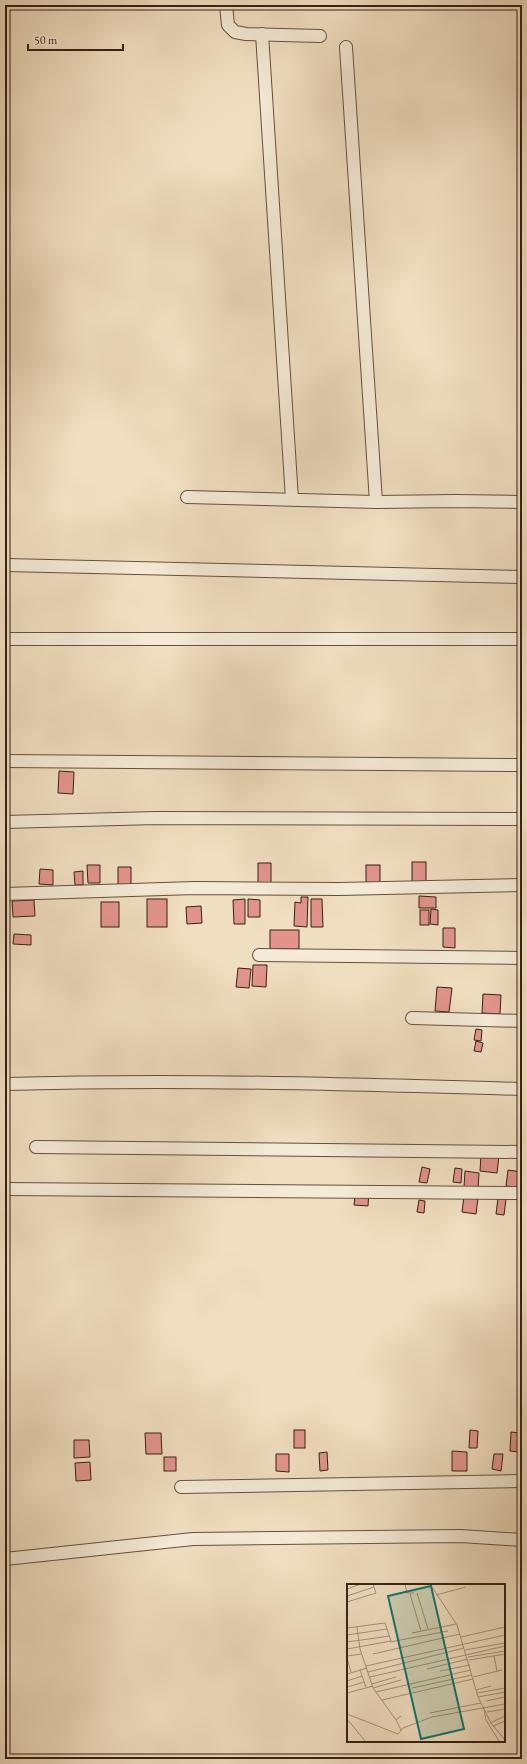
<svg xmlns="http://www.w3.org/2000/svg" width="527" height="1764" font-family="'EB Garamond',serif">
<rect width="100%" height="100%" fill="#f0dec0"/>
<filter id="stains"><feTurbulence type="fractalNoise" baseFrequency=".005" numOctaves="4"/><feColorMatrix values="0 0 0 0 .2 0 0 0 0 .09 0 0 0 0 .02 0 0 0 .5 -.17"/></filter>
<radialGradient id="worn" r=".72"><stop offset=".6" stop-color="#630" stop-opacity="0"/><stop offset="1" stop-color="#630" stop-opacity=".3"/></radialGradient>
<g fill="#e2948c" stroke="#342114">
<path d="M59,771L74,772L73,794L58,793Z"/>
<rect x="412" y="862" width="14" height="20"/>
<path d="M258,863H271V887L258,886Z"/>
<path d="M87,865H100V883H88Z"/>
<rect x="366" y="865" width="14" height="22"/>
<path d="M118,867H131V886L118,885Z"/>
<path d="M40,869L53,870V885L39,884Z"/>
<path d="M83,871V885H75L74,872Z"/>
<path d="M419,896L436,897V908H419Z"/>
<path d="M301,897H308L307,927L294,926L295,902L301,903Z"/>
<rect x="147" y="899" width="20" height="28"/>
<path d="M245,899V924H234L233,900Z"/>
<path d="M248,899L260,900V917H248Z"/>
<path d="M311,899H322L323,927H311Z"/>
<path d="M34,900L35,916L13,917L12,901Z"/>
<rect x="101" y="902" width="18" height="25"/>
<path d="M201,906L202,923L187,924L186,907Z"/>
<path d="M431,909L438,910V925L430,924Z"/>
<rect x="420" y="910" width="9" height="15"/>
<path d="M443,928H455V948L443,947Z"/>
<rect x="270" y="930" width="29" height="19"/>
<path d="M14,934L31,935V945L13,944Z"/>
<path d="M253,965H267L266,987L252,986Z"/>
<path d="M238,968L251,969L249,988L236,987Z"/>
<path d="M437,987L452,988L449,1012L435,1011Z"/>
<path d="M483,994L501,995L500,1014L482,1013Z"/>
<path d="M476,1029L482,1030L481,1041L474,1040Z"/>
<path d="M476,1041L483,1043L481,1052L474,1051Z"/>
<path d="M481,1154L499,1156L497,1173L480,1171Z"/>
<path d="M422,1167L430,1169L427,1183L419,1182Z"/>
<path d="M455,1168L462,1169L461,1183L453,1182Z"/>
<path d="M508,1170L522,1172V1188L506,1186Z"/>
<path d="M465,1171L479,1173L478,1189L464,1187Z"/>
<path d="M356,1189L369,1190L368,1206L354,1205Z"/>
<path d="M464,1196L478,1198L476,1214L462,1212Z"/>
<path d="M498,1198L506,1199L504,1215L496,1214Z"/>
<path d="M419,1200L425,1201L424,1213L417,1212Z"/>
<rect x="294" y="1430" width="11" height="18"/>
<path d="M470,1430L478,1431L477,1448H469Z"/>
<path d="M511,1432L520,1433L519,1452L510,1451Z"/>
<path d="M145,1433H161L162,1454H146Z"/>
<path d="M74,1440H89L90,1457L74,1458Z"/>
<path d="M452,1451L467,1452V1471H452Z"/>
<path d="M327,1452L328,1470L320,1471L319,1453Z"/>
<path d="M276,1454H289V1472L276,1471Z"/>
<path d="M494,1454H503L501,1471L492,1469Z"/>
<rect x="164" y="1457" width="12" height="14"/>
<path d="M90,1462L91,1480L76,1481L75,1463Z"/>
</g>
<g fill="none" stroke-linecap="round" stroke-linejoin="round">
<defs>
<g id="minor">
<path d="M226,5L228,25L235,32L246,34L320,36"/>
<path d="M262,34L292,499"/>
<path d="M346,47L376,502"/>
<path d="M187,497L376,502L455,501L522,502"/>
<path d="M5,565L522,577"/>
<path d="M5,639H522"/>
<path d="M5,761L522,765"/>
<path d="M5,822L156,818L522,819"/>
<path d="M5,894L195,888L339,889L522,885"/>
<path d="M259,955L522,958"/>
<path d="M412,1018L522,1021"/>
<path d="M5,1084C177,1079 350,1084 522,1089"/>
<path d="M36,1147L522,1152"/>
<path d="M5,1189L522,1193"/>
<path d="M181,1487L522,1481"/>
<path d="M5,1559L193,1539L460,1536L522,1540"/>
</g>
</defs>
<use href="#minor" stroke="#63503f" stroke-width="14"/>
<use href="#minor" stroke="#f5ead6" stroke-width="12"/>
</g>
<g transform="translate(347 1584)">
<rect width="158" height="158" fill="#f0dec0"/>
<path fill="none" stroke="#a5927b" stroke-width="1" d="M58,0L60,9H67M83,0L110,41L131,113L144,139L158,156M0,5L14,0M70,9L81,45M63,10L74,47M89,11L119,3M0,12L27,3M0,18L29,9L26,0M10,43L13,65L26,104L49,136M0,44L38,39L44,57L0,65M65,49L109,40M0,51L40,45M114,53L158,43M0,58L43,52M43,58L101,47M118,66L158,59M26,70L113,50M0,72L15,70M147,72L150,87M121,73L158,67M0,74L4,88M122,76L158,70M19,82L158,51M80,85L121,75M13,86L19,103M93,87L123,81M21,88L117,64M0,90L20,84M23,93L158,62M126,93L155,86M0,97L15,92M25,100L49,93M0,103L17,98M26,104L54,96M65,104L125,91M129,106L144,102M29,108L124,86M0,109L26,102M130,109L158,104M131,113L158,108M35,116L126,95M139,117L158,113M137,125L139,136L152,157M140,128L158,125M83,129L134,119M0,130L51,150L56,144L85,133L158,120M0,135L19,158M145,138L158,132M146,142L158,137M54,146L49,136L54,132"/>
<path fill="#0f766e" fill-opacity="0.15" stroke="#0f766e" stroke-width="2" d="M84,2L117,145L74,155L41,12Z"/>
<rect width="158" height="158" fill="none" stroke="#342114" stroke-width="2"/>
</g>
<rect width="527" height="1764" fill="none" stroke="#f0dec0" stroke-width="20"/>
<rect x="6" y="6" width="515" height="1752" fill="none" stroke="#342114" stroke-width="2"/>
<rect x="10" y="10" width="507" height="1744" fill="none" stroke="#342114"/>
<path d="M28 44v6h95v-6" fill="none" stroke="#342114" stroke-width="2"/>
<text x="34" y="44" font-size="12" fill="#342114" stroke="#f5ead6" stroke-width="3" paint-order="stroke">50 m</text>
<rect width="100%" height="100%" filter="url(#stains)"/>
<rect width="100%" height="100%" fill="url(#worn)"/>
</svg>
